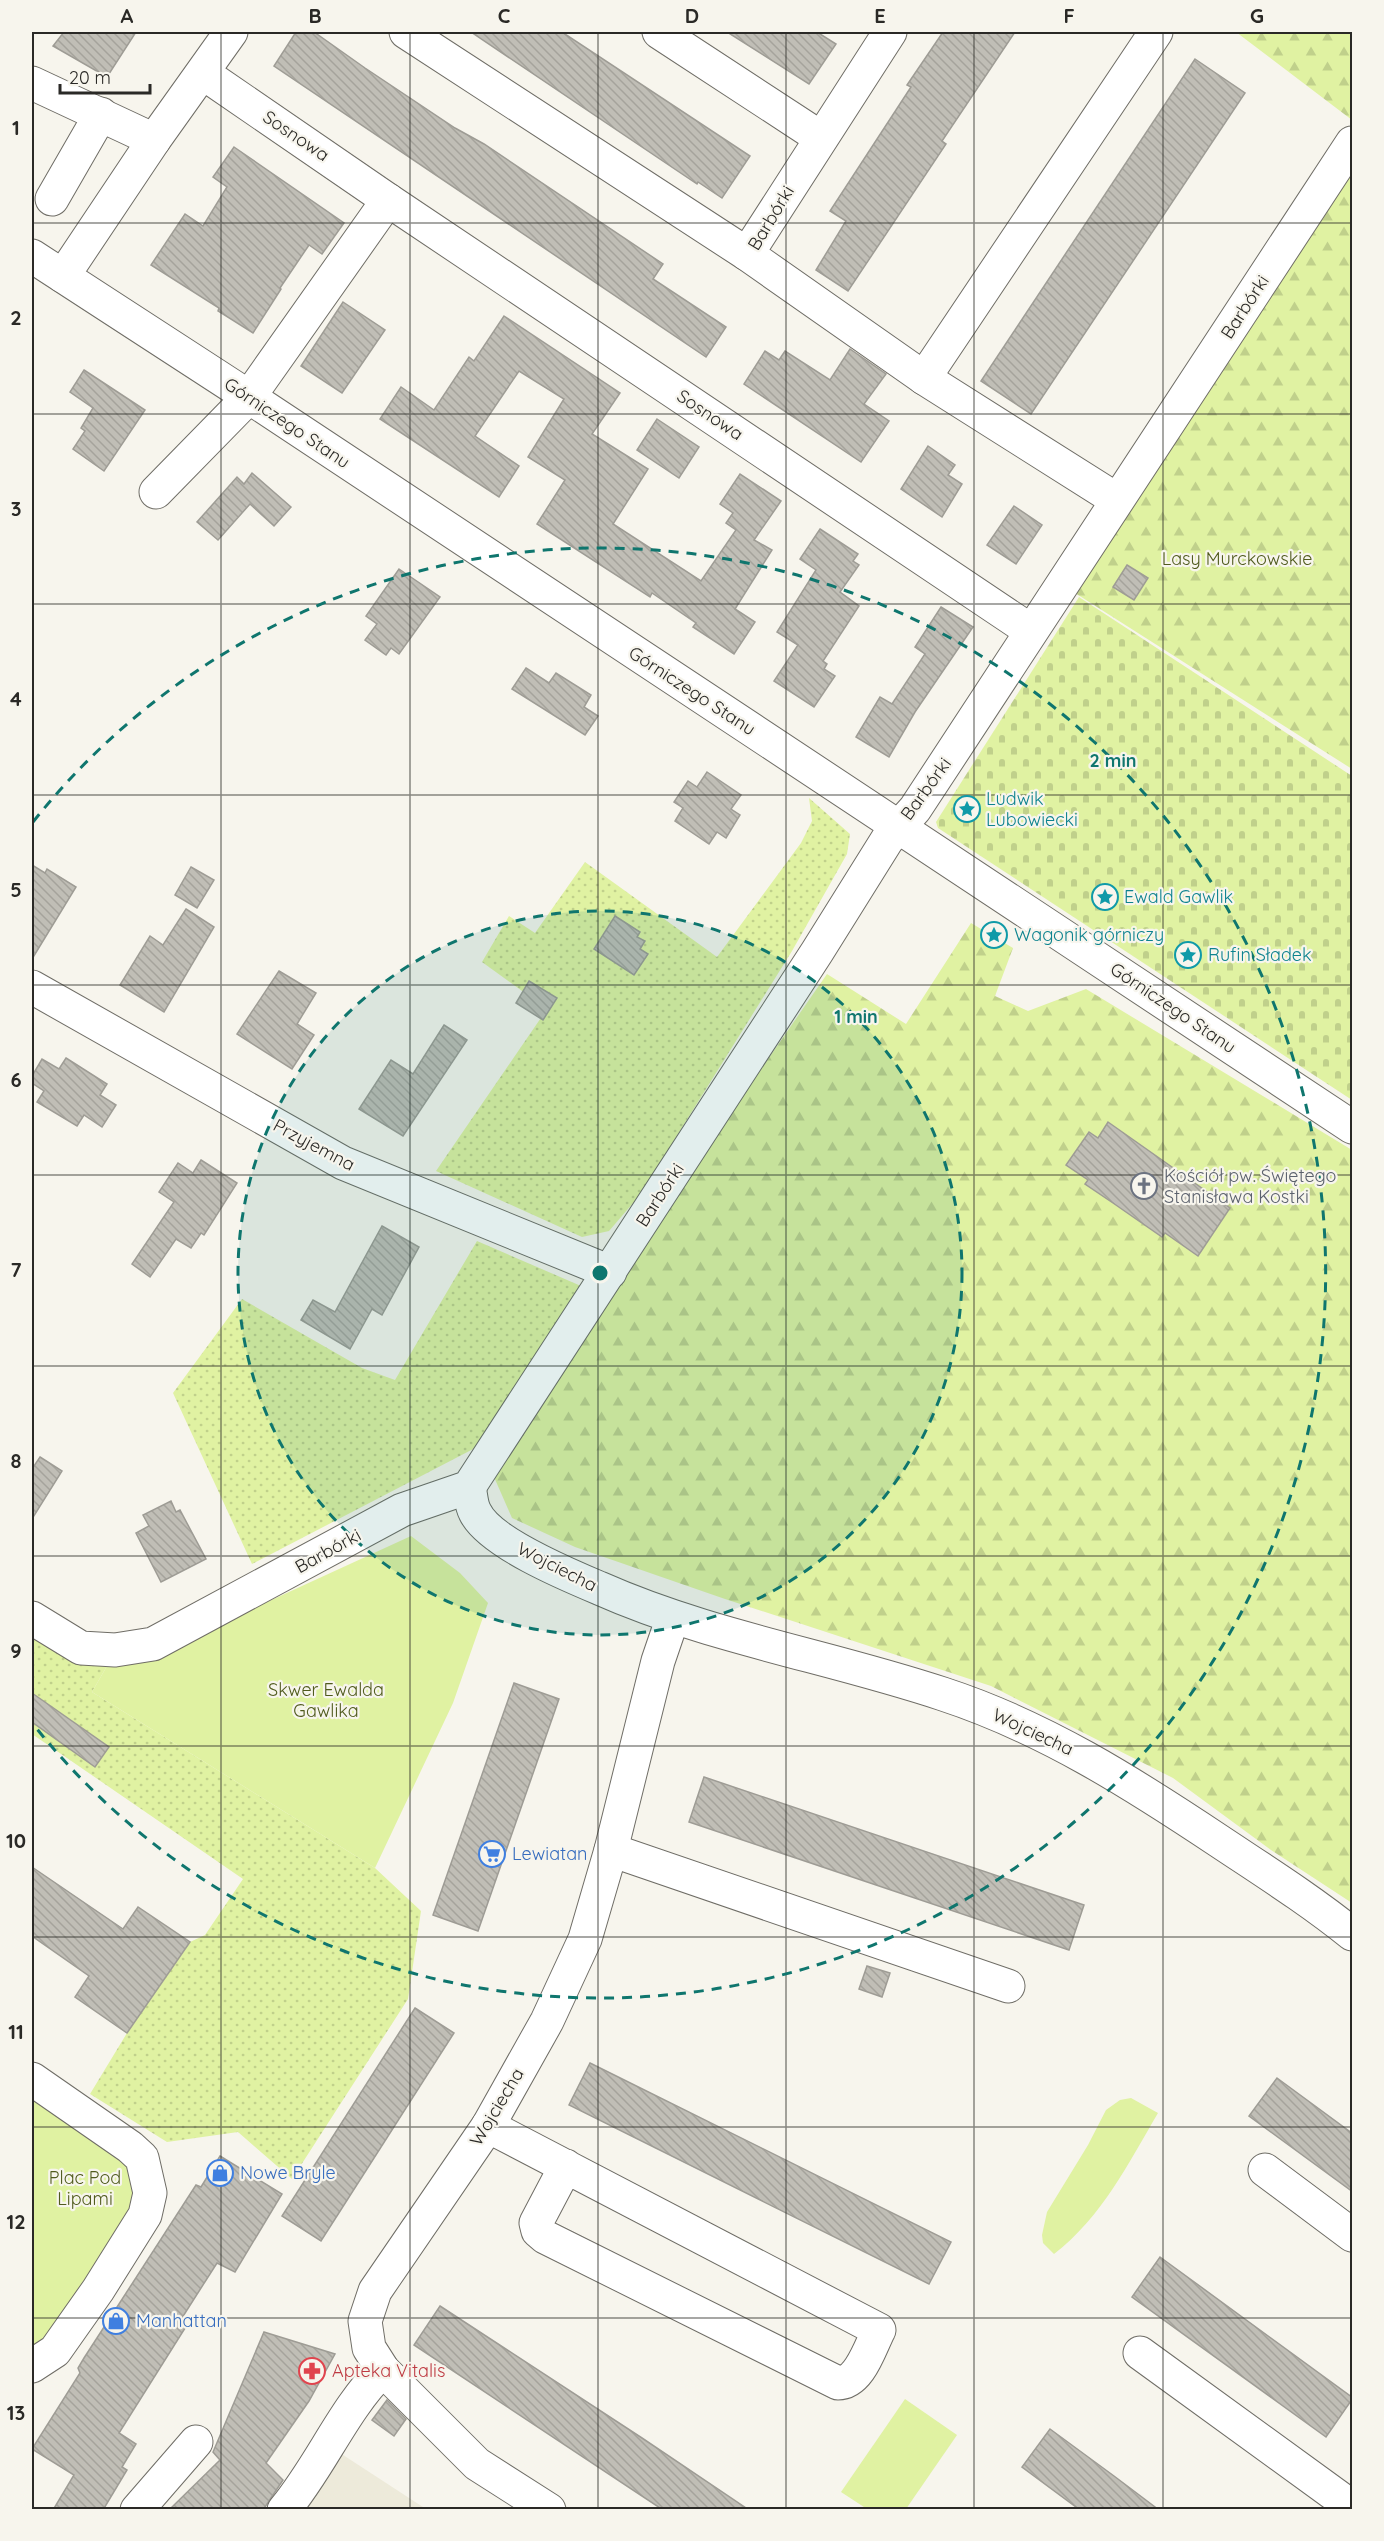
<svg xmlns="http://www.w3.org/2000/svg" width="1384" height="2541" font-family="Quicksand,sans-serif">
<defs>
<pattern id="grass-dots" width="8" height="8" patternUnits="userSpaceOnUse" patternTransform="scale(1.5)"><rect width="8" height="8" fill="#e0f2a2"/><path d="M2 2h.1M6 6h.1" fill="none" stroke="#c0d08b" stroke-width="1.8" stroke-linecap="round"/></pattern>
<pattern id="forest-firs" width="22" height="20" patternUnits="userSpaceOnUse" patternTransform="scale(1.5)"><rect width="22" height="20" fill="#e0f2a2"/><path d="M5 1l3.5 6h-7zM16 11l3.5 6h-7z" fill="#c0d08b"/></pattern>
<pattern id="cemetery-stones" width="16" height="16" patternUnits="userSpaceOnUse" patternTransform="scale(1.5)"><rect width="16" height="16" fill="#e0f2a2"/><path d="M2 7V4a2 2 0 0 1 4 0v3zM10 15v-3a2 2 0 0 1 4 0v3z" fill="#c0d08b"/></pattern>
<pattern id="building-back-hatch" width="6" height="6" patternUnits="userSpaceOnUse" patternTransform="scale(1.5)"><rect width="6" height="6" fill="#c0beb6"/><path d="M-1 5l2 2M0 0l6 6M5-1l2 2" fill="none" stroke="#a5a39c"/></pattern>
</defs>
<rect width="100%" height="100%" fill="#f7f5ed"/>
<path fill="#edeada" d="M340,2453L426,2509L303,2510Z"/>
<g fill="url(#grass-dots)">
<path d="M809,798L850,834L847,854L792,951L640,1195L609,1231L582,1237L436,1171L547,1009L482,962L509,916L535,933L585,862L717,957L801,843L812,821Z"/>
<path d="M477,1241L581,1286L479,1446L252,1564L173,1393L242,1299L362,1368L395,1380Z"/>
<path d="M32,1633L111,1659L92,1692L375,1868L421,1911L408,1999L292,2179L238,2132L167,2142L90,2094L127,2033L190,1942L205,1935L243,1879L32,1734Z"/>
</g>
<g fill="url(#forest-firs)">
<path d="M1236,32H1352V121V120Z"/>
<path d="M1352,171V769L1075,593Z"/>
<path d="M971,923L1013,948L995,996L1028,1011L1086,989L1352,1150V1903L1271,1850L1173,1778L991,1686L725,1599L575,1547L512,1518L494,1477L614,1281L827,974L906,1024Z"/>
</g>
<path fill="url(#cemetery-stones)" d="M1079,597L1352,776V1100L938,828L936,822Z"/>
<g fill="#e0f2a2">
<path d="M411,1536L460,1573L488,1603L453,1703L375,1868L92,1692L111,1659L169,1647Z"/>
<path d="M32,2090L124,2150L139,2195L52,2339L32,2354Z"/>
<path d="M1131,2098L1158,2113C1128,2164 1102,2217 1054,2254L1043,2243L1042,2235L1047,2212L1088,2145L1106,2110L1120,2100Z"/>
<path d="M905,2399L957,2435L906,2509H867L841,2492Z"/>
</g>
<g fill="url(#building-back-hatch)" stroke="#9e9c95" stroke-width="1.5">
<path d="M64,32H136L107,77L53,46Z"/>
<path d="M296,32H314L365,68L455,128L484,144L663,264L653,279L726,327L706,357L274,66Z"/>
<path d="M471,32H562L750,156L722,198L698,182L697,184Z"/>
<path d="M727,32H817L836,44L809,84Z"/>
<path d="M943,32H1015L942,141L946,144L848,291L816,270L846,221L830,211L911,87L907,85Z"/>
<path d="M1195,59L1245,93L1031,414L981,381Z"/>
<path d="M234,147L344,223L322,254L309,245L280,288L281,289L253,333L218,311L219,308L151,265L185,214L203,226L227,187L213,177Z"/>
<path d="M343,302L385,330L342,393L301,366Z"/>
<path d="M504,316L620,393L592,434L648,469L613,524L701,581L736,530L726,523L733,513L720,504L740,474L781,501L754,540L772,550L735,609L755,622L734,654L693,627L696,623L652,593L650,597L537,524L565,480L528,457L564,399L519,371L475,436L519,466L499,497L380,419L401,387L434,410L469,357L474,361Z"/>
<path d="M850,349L886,374L864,404L889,421L861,462L744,384L765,351L779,360L785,351L830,380Z"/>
<path d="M84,370L145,410L104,471L73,449L85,431L81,428L93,408L70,392Z"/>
<path d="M657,419L699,447L679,478L637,450Z"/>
<path d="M928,446L955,465L948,475L962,484L942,517L901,489Z"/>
<path d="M252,473L291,507L274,526L250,504L218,540L197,522L237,477L244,484Z"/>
<path d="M1014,506L1042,525L1016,564L987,545Z"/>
<path d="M820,529L858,554L853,561L859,565L840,592L859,606L823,661L827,664L824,669L835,676L814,707L774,681L798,645L777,632L816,570L800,559Z"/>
<path d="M1127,565L1148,578L1134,600L1113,587Z"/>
<path d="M399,569L440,597L399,654L391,648L386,655L365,640L377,624L366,616Z"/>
<path d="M941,607L973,627L915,712L889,757L856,737L880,697L892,704L925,654L915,647Z"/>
<path d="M526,668L549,683L556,673L591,695L584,707L598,716L585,735L512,689Z"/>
<path d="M707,772L741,795L731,809L740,815L726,838L717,832L709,844L675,821L683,808L674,802L688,781L697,787Z"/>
<path d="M32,865L45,873L47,869L76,887L32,959Z"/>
<path d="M191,867L214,880L197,908L175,895Z"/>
<path d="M186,909L214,927L164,1012L120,985L150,936L163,945Z"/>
<path d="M615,916L640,932L637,937L645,941L640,949L648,954L634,975L594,949Z"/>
<path d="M279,971L316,993L297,1024L314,1035L292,1069L237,1034Z"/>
<path d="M529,981L557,998L543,1020L516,1003Z"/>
<path d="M444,1025L467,1040L403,1136L359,1109L391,1060L413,1074Z"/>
<path d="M66,1058L107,1084L100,1095L116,1105L102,1127L84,1115L77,1126L37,1102L44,1091L32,1083V1076L42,1059L59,1069Z"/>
<path d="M1108,1122L1230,1208L1198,1256L1165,1233L1162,1237L1113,1203L1085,1184L1088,1180L1066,1165L1089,1132L1098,1138Z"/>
<path d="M201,1160L237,1183L204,1235L201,1233L191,1248L176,1239L150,1277L132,1264L174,1202L159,1192L178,1163L193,1173Z"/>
<path d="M382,1226L419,1247L382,1315L372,1309L350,1349L301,1320L313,1300L335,1312Z"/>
<path d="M40,1457L62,1471L32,1519V1469Z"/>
<path d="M171,1501L176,1512L180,1510L206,1559L161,1582L136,1533L149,1526L143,1515Z"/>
<path d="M514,1683L559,1699L478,1931L433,1915Z"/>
<path d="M32,1693L109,1747L95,1767L32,1722Z"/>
<path d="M704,1777L1084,1905L1069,1950L689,1822Z"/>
<path d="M32,1867L123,1929L138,1907L190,1942L127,2033L75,1997L89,1976L32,1936Z"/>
<path d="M867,1966L890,1973L882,1997L859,1989Z"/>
<path d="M415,2008L454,2033L321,2241L282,2216Z"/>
<path d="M590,2063L951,2242L929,2284L569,2105Z"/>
<path d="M1277,2078L1353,2134V2192L1249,2116Z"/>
<path d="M220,2156L282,2194L235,2272L217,2263L180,2321L187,2325L119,2433L136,2444L122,2467L127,2470L103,2510H53L74,2475L32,2449L80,2373L78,2368L84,2358L196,2185L201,2187Z"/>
<path d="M1160,2257L1353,2398L1326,2437L1132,2297Z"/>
<path d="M440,2306L642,2438L749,2510H663L414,2345Z"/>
<path d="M264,2332L335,2354L309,2401L266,2463L283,2480L263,2510H169L220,2460L213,2452Z"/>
<path d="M387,2400L406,2419L394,2436L372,2420Z"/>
<path d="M1050,2429L1114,2476L1159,2510H1080L1022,2467Z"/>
</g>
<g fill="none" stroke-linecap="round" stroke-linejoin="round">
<defs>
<g id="minor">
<path d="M406,32L747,254"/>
<path d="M659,32L821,138"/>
<path d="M890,32L747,254L924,378L1117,500"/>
<path d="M203,73L388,200L1031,631"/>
<path d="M32,83L154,140"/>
<path d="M52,199L101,114"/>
<path d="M32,256L249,397L1352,1127"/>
<path d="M63,276L154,140L231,32"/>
<path d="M924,378L1156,32"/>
<path d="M156,492L249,397L388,200"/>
<path d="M32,987L343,1163L610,1272"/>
<path d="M469,1487C471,1495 471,1505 475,1512C489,1542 568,1575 599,1588C709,1637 829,1656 943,1694C1044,1727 1132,1783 1219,1841C1264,1871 1310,1900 1352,1934"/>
<path d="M32,1618L81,1648L115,1650L153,1644L402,1510L469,1487L817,952L887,840L915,809L1352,143"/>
<path d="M611,1850L1008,1986"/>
<path d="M32,2079L130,2147L142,2158L150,2193L145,2215L98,2290L55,2351L32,2366"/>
<path d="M488,2126L879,2330C870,2347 860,2383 838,2383L545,2237L538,2231L536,2223L566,2166"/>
<path d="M1265,2170L1352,2235"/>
<path d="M1140,2353L1352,2507"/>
<path d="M137,2510L196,2442"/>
<path d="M284,2510C321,2466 343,2409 383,2370"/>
<path d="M549,2510L477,2464L383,2370L369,2348L365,2321L375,2291L488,2126L547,2021L585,1939L611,1850L658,1661L673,1617"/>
</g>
</defs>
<use href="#minor" stroke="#6f6d66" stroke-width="35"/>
<use href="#minor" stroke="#fff" stroke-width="33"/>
</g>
<path fill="none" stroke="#2a2926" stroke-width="1.5" stroke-opacity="0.55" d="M221,32V2510M410,32V2510M598,32V2510M786,32V2510M974,32V2510M1163,32V2510M32,223H1352M32,414H1352M32,604H1352M32,795H1352M32,985H1352M32,1175H1352M32,1366H1352M32,1556H1352M32,1746H1352M32,1937H1352M32,2127H1352M32,2318H1352"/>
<circle cx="600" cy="1273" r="362" fill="#0f766e" fill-opacity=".12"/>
<g fill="none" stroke="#0f766e" stroke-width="3" stroke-dasharray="10 8">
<circle cx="600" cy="1273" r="362"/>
<path d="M33 822A725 725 0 1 1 33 1724"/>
</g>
<defs>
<symbol id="sight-ring" viewBox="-11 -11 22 22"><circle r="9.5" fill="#f7f5ed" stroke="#0f9aa8" stroke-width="1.5"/><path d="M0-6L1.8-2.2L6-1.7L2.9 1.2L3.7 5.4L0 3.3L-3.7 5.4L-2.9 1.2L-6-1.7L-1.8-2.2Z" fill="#0f9aa8"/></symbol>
<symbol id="church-ring" viewBox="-11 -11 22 22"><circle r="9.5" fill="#f7f5ed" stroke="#6b7280" stroke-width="1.5"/><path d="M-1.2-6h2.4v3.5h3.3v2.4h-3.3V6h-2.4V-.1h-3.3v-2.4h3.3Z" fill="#6b7280"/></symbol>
<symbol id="supermarket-ring" viewBox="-11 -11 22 22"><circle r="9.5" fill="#f7f5ed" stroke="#3f7fe0" stroke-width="1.5"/><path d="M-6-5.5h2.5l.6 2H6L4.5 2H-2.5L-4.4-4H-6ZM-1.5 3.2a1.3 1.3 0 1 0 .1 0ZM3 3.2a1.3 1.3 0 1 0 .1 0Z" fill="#3f7fe0"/></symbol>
<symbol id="shop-ring" viewBox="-11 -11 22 22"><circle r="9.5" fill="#f7f5ed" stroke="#3f7fe0" stroke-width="1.5"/><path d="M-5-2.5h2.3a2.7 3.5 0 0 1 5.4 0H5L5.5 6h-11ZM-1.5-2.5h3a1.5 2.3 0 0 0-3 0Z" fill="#3f7fe0"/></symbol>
<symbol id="pharmacy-ring" viewBox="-11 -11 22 22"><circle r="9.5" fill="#f7f5ed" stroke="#e0444e" stroke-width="1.5"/><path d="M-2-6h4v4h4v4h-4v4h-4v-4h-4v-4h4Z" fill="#e0444e"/></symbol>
</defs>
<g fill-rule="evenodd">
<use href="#sight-ring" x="952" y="794" width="30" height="30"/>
<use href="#sight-ring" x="1090" y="882" width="30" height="30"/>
<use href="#sight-ring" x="979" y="920" width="30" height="30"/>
<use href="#sight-ring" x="1173" y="940" width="30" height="30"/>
<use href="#church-ring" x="1129" y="1171" width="30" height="30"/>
<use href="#supermarket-ring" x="477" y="1839" width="30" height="30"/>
<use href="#shop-ring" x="205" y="2158" width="30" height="30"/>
<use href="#shop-ring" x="101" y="2306" width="30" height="30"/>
<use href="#pharmacy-ring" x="297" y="2356" width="30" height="30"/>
</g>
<g text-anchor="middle" stroke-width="4.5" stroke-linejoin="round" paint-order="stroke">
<g font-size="18" fill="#2a2926" stroke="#f7f5ed">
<text transform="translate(296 136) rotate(34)" y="6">Sosnowa</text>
<text transform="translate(771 218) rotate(-59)" y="6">Barbórki</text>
<text transform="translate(1245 307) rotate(-57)" y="6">Barbórki</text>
<text transform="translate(710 415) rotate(34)" y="6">Sosnowa</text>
<text transform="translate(287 423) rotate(34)" y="6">Górniczego Stanu</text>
<text transform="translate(692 691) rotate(33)" y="6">Górniczego Stanu</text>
<text transform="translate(926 789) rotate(-54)" y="6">Barbórki</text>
<text transform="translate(1173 1008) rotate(34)" y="6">Górniczego Stanu</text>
<text transform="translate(314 1145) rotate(28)" y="6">Przyjemna</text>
<text transform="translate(660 1195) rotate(-57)" y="6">Barbórki</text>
<text transform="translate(328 1551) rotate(-29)" y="6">Barbórki</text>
<text transform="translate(557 1567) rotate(27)" y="6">Wojciecha</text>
<text transform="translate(1033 1732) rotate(25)" y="6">Wojciecha</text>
<text transform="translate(497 2107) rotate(-59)" y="6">Wojciecha</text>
</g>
<g font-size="18" fill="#505b1d" stroke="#f7f5ed">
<text x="1237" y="565">Lasy Murckowskie</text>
<text x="326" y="1696">Skwer Ewalda<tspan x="326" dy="21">Gawlika</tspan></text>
<text x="85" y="2184">Plac Pod<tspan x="85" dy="21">Lipami</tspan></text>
</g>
<g font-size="18" fill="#0d838f" stroke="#f7f5ed" text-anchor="start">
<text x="986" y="805">Ludwik<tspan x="986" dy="21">Lubowiecki</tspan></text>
<text x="1124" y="903">Ewald Gawlik</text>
<text x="1014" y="941">Wagonik górniczy</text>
<text x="1208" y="961">Rufin Sładek</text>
</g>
<g font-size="18" fill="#5b616d" stroke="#f7f5ed" text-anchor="start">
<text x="1164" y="1182">Kościół pw. Świętego<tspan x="1164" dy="21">Stanisława Kostki</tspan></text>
</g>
<g font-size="18" fill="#366cbe" stroke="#f7f5ed" text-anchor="start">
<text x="512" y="1860">Lewiatan</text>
<text x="240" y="2179">Nowe Bryle</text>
<text x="136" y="2327">Manhattan</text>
</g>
<g font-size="18" fill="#be3a42" stroke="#f7f5ed" text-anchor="start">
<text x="332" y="2377">Apteka Vitalis</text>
</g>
</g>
<circle cx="600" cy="1273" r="9" fill="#0f766e" stroke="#f7f5ed" stroke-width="3"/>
<g font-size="18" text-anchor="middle" font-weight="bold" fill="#0f766e" stroke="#f7f5ed" stroke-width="4.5" stroke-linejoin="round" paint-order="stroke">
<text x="1113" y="767">2 min</text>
<text x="856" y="1023">1 min</text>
</g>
<rect width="1384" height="2541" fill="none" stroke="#f7f5ed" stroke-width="66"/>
<path d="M60 84v9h90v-9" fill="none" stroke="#2a2926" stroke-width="3"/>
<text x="69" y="84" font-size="18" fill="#2a2926" stroke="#f7f5ed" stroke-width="4.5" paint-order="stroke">20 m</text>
<rect x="33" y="33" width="1318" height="2475" fill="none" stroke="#2a2926" stroke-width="2"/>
<g font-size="20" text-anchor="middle" font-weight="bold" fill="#2a2926">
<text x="127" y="23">A</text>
<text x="315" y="23">B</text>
<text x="504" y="23">C</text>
<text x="692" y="23">D</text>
<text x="880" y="23">E</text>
<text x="1069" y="23">F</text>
<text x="1257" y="23">G</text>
<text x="16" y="135">1</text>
<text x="16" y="325">2</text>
<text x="16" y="516">3</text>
<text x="16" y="706">4</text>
<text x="16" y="897">5</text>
<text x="16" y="1087">6</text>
<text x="16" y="1277">7</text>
<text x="16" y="1468">8</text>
<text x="16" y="1658">9</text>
<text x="16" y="1848">10</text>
<text x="16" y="2039">11</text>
<text x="16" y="2229">12</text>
<text x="16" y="2420">13</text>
</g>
</svg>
